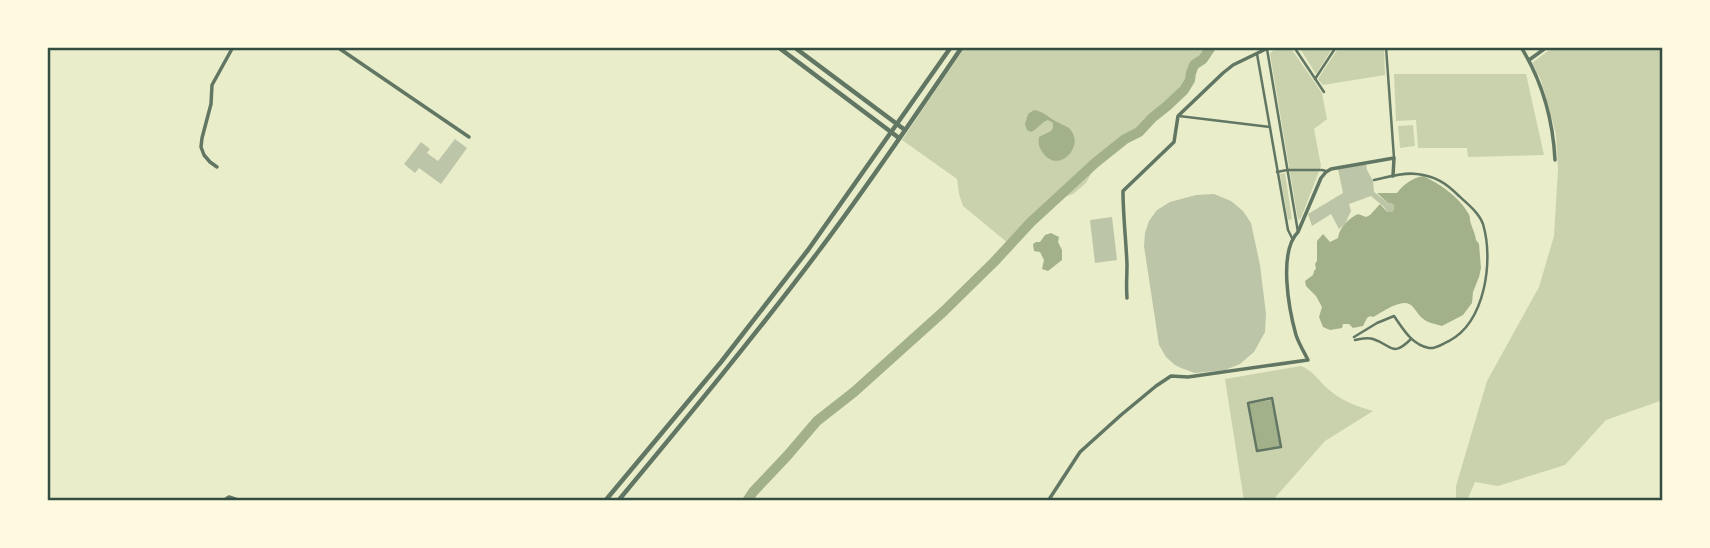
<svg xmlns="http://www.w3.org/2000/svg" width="1710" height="548" font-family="Arial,sans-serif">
<rect width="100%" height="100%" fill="#e9edc9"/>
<g fill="#cad2ad">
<path d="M965,47H1210L1180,92L1163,110L1137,131L1112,145L1093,170L1086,183L1073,194L1059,199L1008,243L963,206L959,194L957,179L902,140Z"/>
<path d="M1276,47H1290L1322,93L1327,119L1314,129L1321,166L1301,218L1298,220L1270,54Z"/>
<path d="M1299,47H1333L1316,74Z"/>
<path d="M1339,47H1384L1385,75L1323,85L1318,79Z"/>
<path d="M1553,47H1663V400L1606,420L1565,465L1498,486L1475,482L1467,501H1456V486L1487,381L1539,287L1554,236L1558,169L1556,134L1541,80L1532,63Z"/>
<path d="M1526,74L1544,155L1468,157L1467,148H1418L1416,120L1396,121L1394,74Z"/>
<path d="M1413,125L1415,146L1400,148L1398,126Z"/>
<path d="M1285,173L1292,219L1288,220L1280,174Z"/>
<path d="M1301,366C1312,370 1318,380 1327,388C1340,400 1355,406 1373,411L1325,441L1272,501H1244L1225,379Z"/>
</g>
<g fill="#a3b18a">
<path d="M1034,110C1044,111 1050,119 1059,123C1064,126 1069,126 1072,132C1083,148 1058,174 1043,153C1039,148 1038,143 1039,137L1051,131L1053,128V123L1048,120C1041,122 1038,129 1031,132L1027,130L1025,124L1028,114Z"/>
<path d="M1423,176C1439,183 1459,197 1468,213C1471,218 1469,217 1471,224C1473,230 1475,233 1476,240L1479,244L1481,268L1479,277L1473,292L1472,303L1463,315L1442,326C1435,324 1427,323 1421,317C1414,310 1412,300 1399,304C1390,306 1381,313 1373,317L1370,316L1367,318L1363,326L1353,328L1349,324H1343L1342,328L1330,330L1323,327L1319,317L1322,307L1316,296L1306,286L1305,281L1313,275L1314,271L1316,269L1315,264L1317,261V241L1323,234L1330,242L1338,238C1339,228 1349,218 1358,214L1366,217L1370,215L1380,204L1387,212H1392L1394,209L1393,204L1388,203L1377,193H1397C1404,184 1412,178 1423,176Z"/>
<path d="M1051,233L1059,237L1058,242L1062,250V260L1048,271L1042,269L1044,260L1040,252L1034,251L1033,244L1036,242H1040L1045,235Z"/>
<path d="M1271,400L1280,446L1258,450L1249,404Z"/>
</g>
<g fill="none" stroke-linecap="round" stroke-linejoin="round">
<path stroke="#a3b18a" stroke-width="10" d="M747,501L753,492L787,456L817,421L854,392L943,312L994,262L1031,222L1095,163L1125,139L1139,132L1152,118L1167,106L1184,90L1190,80L1191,73L1194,65L1203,59L1211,47"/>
</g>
<g fill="#bcc5a7">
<path d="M455,139L467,148L441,184L419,168L415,173L404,164L421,142L430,149L427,153L438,161Z"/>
<path d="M1366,164L1367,170L1373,181L1374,192L1388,203L1393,204L1394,209L1392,212H1387L1384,207L1371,196L1349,204L1351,211L1345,224L1339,229L1331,214L1312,226L1308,214L1343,193L1338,169Z"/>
<path d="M1214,194L1231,201L1243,211L1251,223L1260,265L1266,314L1265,332L1254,352L1240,364L1225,370L1195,373L1181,368L1175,365L1166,357L1159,345L1144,246L1145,233L1149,221L1157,210L1170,202L1196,195Z"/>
<path d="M1112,217L1117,260L1095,263L1090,220Z"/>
</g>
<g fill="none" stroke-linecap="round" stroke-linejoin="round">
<g stroke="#617663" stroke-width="2.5">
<path d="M1294,47L1324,92"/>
<path d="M1386,47L1394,158"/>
<path d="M1267,49L1298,232"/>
<path d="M1257,54L1288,230L1292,238"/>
<path d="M1315,79L1336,47"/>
<path d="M1179,116L1270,127"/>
<path d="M1277,172L1287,170H1322L1326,171"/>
<path d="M1354,337L1377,323L1394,316C1403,329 1412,345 1429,348C1436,349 1442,344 1449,341C1485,322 1494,261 1483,224C1479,213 1468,204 1459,196C1446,183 1435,176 1417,174C1403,172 1388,177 1374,180"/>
<path d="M1355,340C1361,339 1367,337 1373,339C1392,345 1392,358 1411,339"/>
<path d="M1272,398L1281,447L1257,451L1248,403Z"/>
</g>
<g stroke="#617663" stroke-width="3.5">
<path d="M337,47L469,137"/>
<path d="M1521,47C1542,81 1553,120 1555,160"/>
<path d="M1529,60L1547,47"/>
<path d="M217,167L210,162L204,155L201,147L202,138L211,104L212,85L233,47"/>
<path d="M1127,298C1126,286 1127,276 1127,264C1126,240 1123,215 1123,191L1174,142L1178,116L1223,73L1233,65L1270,47"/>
<path d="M223,501L229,497L241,501"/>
<path d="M1048,501L1080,452L1121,415L1156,386L1171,376L1188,377L1308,360C1304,352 1299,344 1296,335C1289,310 1278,252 1298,232L1321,178L1326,172L1331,169L1394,158L1393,176"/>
</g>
<g stroke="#617663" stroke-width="4.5">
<path d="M778,47L899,138"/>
<path d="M794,47L905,130"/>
<path d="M605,501L721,362L808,250L951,47"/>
<path d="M618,501C686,419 754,337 818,252C868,186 915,116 962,47"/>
</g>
</g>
<rect width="1710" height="548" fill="none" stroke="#fefae0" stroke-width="98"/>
<rect x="49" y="49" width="1612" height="450" fill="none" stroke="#344e41" stroke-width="2.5"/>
</svg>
